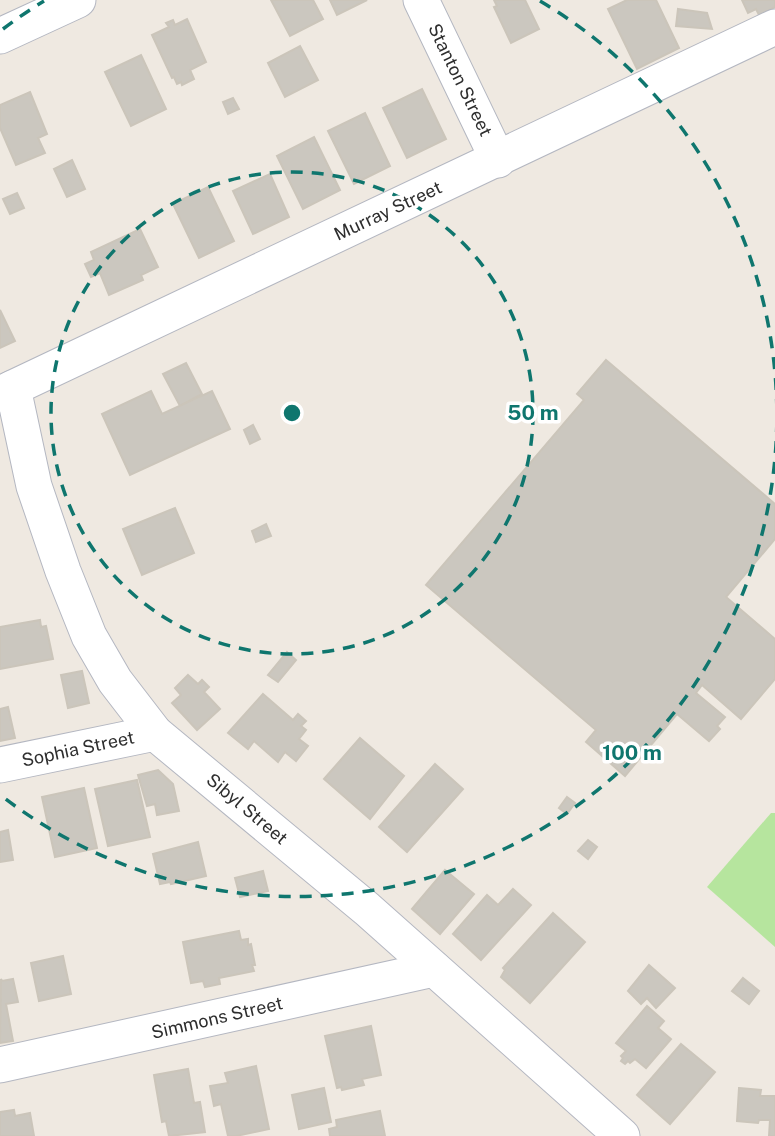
<svg xmlns="http://www.w3.org/2000/svg" width="775" height="1136" font-family="'Public Sans',sans-serif">
<rect width="100%" height="100%" fill="#efe9e1"/>
<path fill="#b6e59e" d="M771,813H775V947L707,887Z"/>
<g fill="#cbc7bf" stroke="#cbc5ba" stroke-width="2">
<path d="M271,0H313L323,19L290,36Z"/>
<path d="M330,0H367L337,15Z"/>
<path d="M494,0H525L539,29L511,43L494,7L497,6Z"/>
<path d="M627,0H656L679,48L637,69L608,9Z"/>
<path d="M742,0H775V7L759,15L756,9L748,13Z"/>
<path d="M678,9L707,13L712,29L676,26Z"/>
<path d="M187,19L206,62L190,70L194,79L182,85L181,82L177,84L174,77L172,78L152,35L169,27L166,23L173,20L175,25Z"/>
<path d="M300,46L318,80L285,97L268,63Z"/>
<path d="M141,55L166,109L131,126L105,72Z"/>
<path d="M422,89L446,139L407,158L383,108Z"/>
<path d="M30,92L47,134L38,138L45,153L16,165L0,128V105Z"/>
<path d="M233,98L239,109L228,114L223,102Z"/>
<path d="M365,113L390,166L354,184L328,131Z"/>
<path d="M314,137L340,190L303,209L277,156Z"/>
<path d="M72,160L85,189L67,197L54,169Z"/>
<path d="M270,174L289,217L253,234L233,191Z"/>
<path d="M208,187L234,241L199,258L173,204Z"/>
<path d="M17,193L24,208L10,214L3,199Z"/>
<path d="M140,229L158,267L141,275L143,280L109,295L100,273L91,277L85,264L94,260L91,252Z"/>
<path d="M0,310L15,341L0,348Z"/>
<path d="M606,360L775,504V539L726,597L775,639V679L741,719L702,685L696,693L725,717L717,726L720,729L709,741L677,714L625,776L586,742L596,730L426,585L584,400L577,394Z"/>
<path d="M186,363L202,394L180,406L163,374Z"/>
<path d="M151,391L162,414L212,391L230,429L130,475L102,414Z"/>
<path d="M253,425L260,439L250,444L244,430Z"/>
<path d="M175,508L194,553L142,575L123,529Z"/>
<path d="M266,524L271,536L256,542L252,531Z"/>
<path d="M40,620L41,627L46,626L53,659L0,669V627Z"/>
<path d="M287,652L296,660L278,682L268,675Z"/>
<path d="M82,671L89,703L68,708L61,675Z"/>
<path d="M188,675L198,684L202,680L209,687L204,692L220,709L197,730L172,703L181,695L175,688Z"/>
<path d="M263,694L293,720L298,714L306,721L301,726L306,730L299,739L308,746L296,761L285,752L278,762L254,741L248,749L228,733Z"/>
<path d="M8,707L15,738L0,741V709Z"/>
<path d="M360,738L404,776L370,819L324,779Z"/>
<path d="M435,764L463,789L407,852L379,827Z"/>
<path d="M158,770L173,784L179,811L157,815L155,804L147,806L138,775Z"/>
<path d="M137,780L150,837L108,846L95,789Z"/>
<path d="M84,788L97,848L55,857L42,797Z"/>
<path d="M567,797L575,803L567,814L559,808Z"/>
<path d="M8,830L13,860L0,862V832Z"/>
<path d="M588,840L597,847L588,859L578,851Z"/>
<path d="M198,842L206,876L171,884L170,882L160,884L153,854Z"/>
<path d="M445,870L474,894L440,934L412,909Z"/>
<path d="M263,871L268,891L240,897L235,878Z"/>
<path d="M513,889L531,905L481,960L453,934L487,895L498,905Z"/>
<path d="M553,913L585,942L530,1003L501,977L505,970L503,968Z"/>
<path d="M239,931L241,940L248,939V945L251,944L255,965H252L254,971L219,978L220,984L205,987L203,981L191,983L183,942Z"/>
<path d="M63,956L71,994L39,1001L31,963Z"/>
<path d="M649,965L675,988L656,1008L647,998L641,1004L628,991Z"/>
<path d="M743,978L759,991L749,1004L732,991Z"/>
<path d="M1,979L2,981L13,979L18,1002L6,1004L13,1041L0,1043Z"/>
<path d="M647,1006L664,1021L658,1028L671,1039L646,1068L635,1059L630,1063L628,1061L625,1064L621,1061L623,1058L621,1056L626,1051L616,1043Z"/>
<path d="M371,1026L381,1075L362,1079L364,1085L342,1090L341,1087L337,1088L325,1036Z"/>
<path d="M681,1044L715,1072L670,1124L637,1095Z"/>
<path d="M256,1066L269,1129L236,1136H228L221,1104L214,1106L210,1086L228,1083L225,1073Z"/>
<path d="M188,1069L194,1103L200,1102L205,1132L169,1136L166,1121L162,1122L154,1075Z"/>
<path d="M324,1088L331,1122L299,1129L292,1095Z"/>
<path d="M739,1088L761,1090L760,1096H775V1136H769L770,1120H759L758,1123L737,1121Z"/>
<path d="M14,1110L15,1116L30,1113L34,1136H0V1112Z"/>
<path d="M380,1111L385,1136H330L329,1129L337,1127L336,1120Z"/>
</g>
<g fill="none" stroke-linecap="round" stroke-linejoin="round">
<defs>
<g id="minor">
<path d="M421,0L498,160"/>
<path d="M0,36L78,0"/>
<path d="M13,388L34,486L63,571L89,636L115,681L155,733L367,909L622,1136"/>
<path d="M0,394L775,27"/>
<path d="M0,765L155,733"/>
<path d="M0,1065L434,969"/>
</g>
</defs>
<use href="#minor" stroke="#b4b7c1" stroke-width="37"/>
<use href="#minor" stroke="#fff" stroke-width="35"/>
</g>
<g fill="none" stroke="#0f766e" stroke-width="3.5" stroke-dasharray="12 9">
<circle cx="292" cy="413" r="241"/>
<path d="M3 29A481 481 0 0 1 44 1M540 1A481 481 0 1 1 3 797"/>
</g>
<g text-anchor="middle" stroke-width="7" stroke-linejoin="round" paint-order="stroke">
<g font-size="18" fill="#2e2e2e" stroke="#fff">
<text transform="translate(460 80) rotate(64)" y="6">Stanton Street</text>
<text transform="translate(388 211) rotate(-25)" y="6">Murray Street</text>
<text transform="translate(78 749) rotate(-12)" y="6">Sophia Street</text>
<text transform="translate(247 809) rotate(40)" y="6">Sibyl Street</text>
<text transform="translate(217 1018) rotate(-13)" y="6">Simmons Street</text>
</g>
</g>
<circle cx="292" cy="413" r="10" fill="#0f766e" stroke="#fff" stroke-width="3.5"/>
<g font-size="21" text-anchor="middle" font-weight="bold" fill="#0f766e" stroke="#fff" stroke-width="7" stroke-linejoin="round" paint-order="stroke">
<text x="533" y="420">50 m</text>
<text x="632" y="760">100 m</text>
</g>
</svg>
